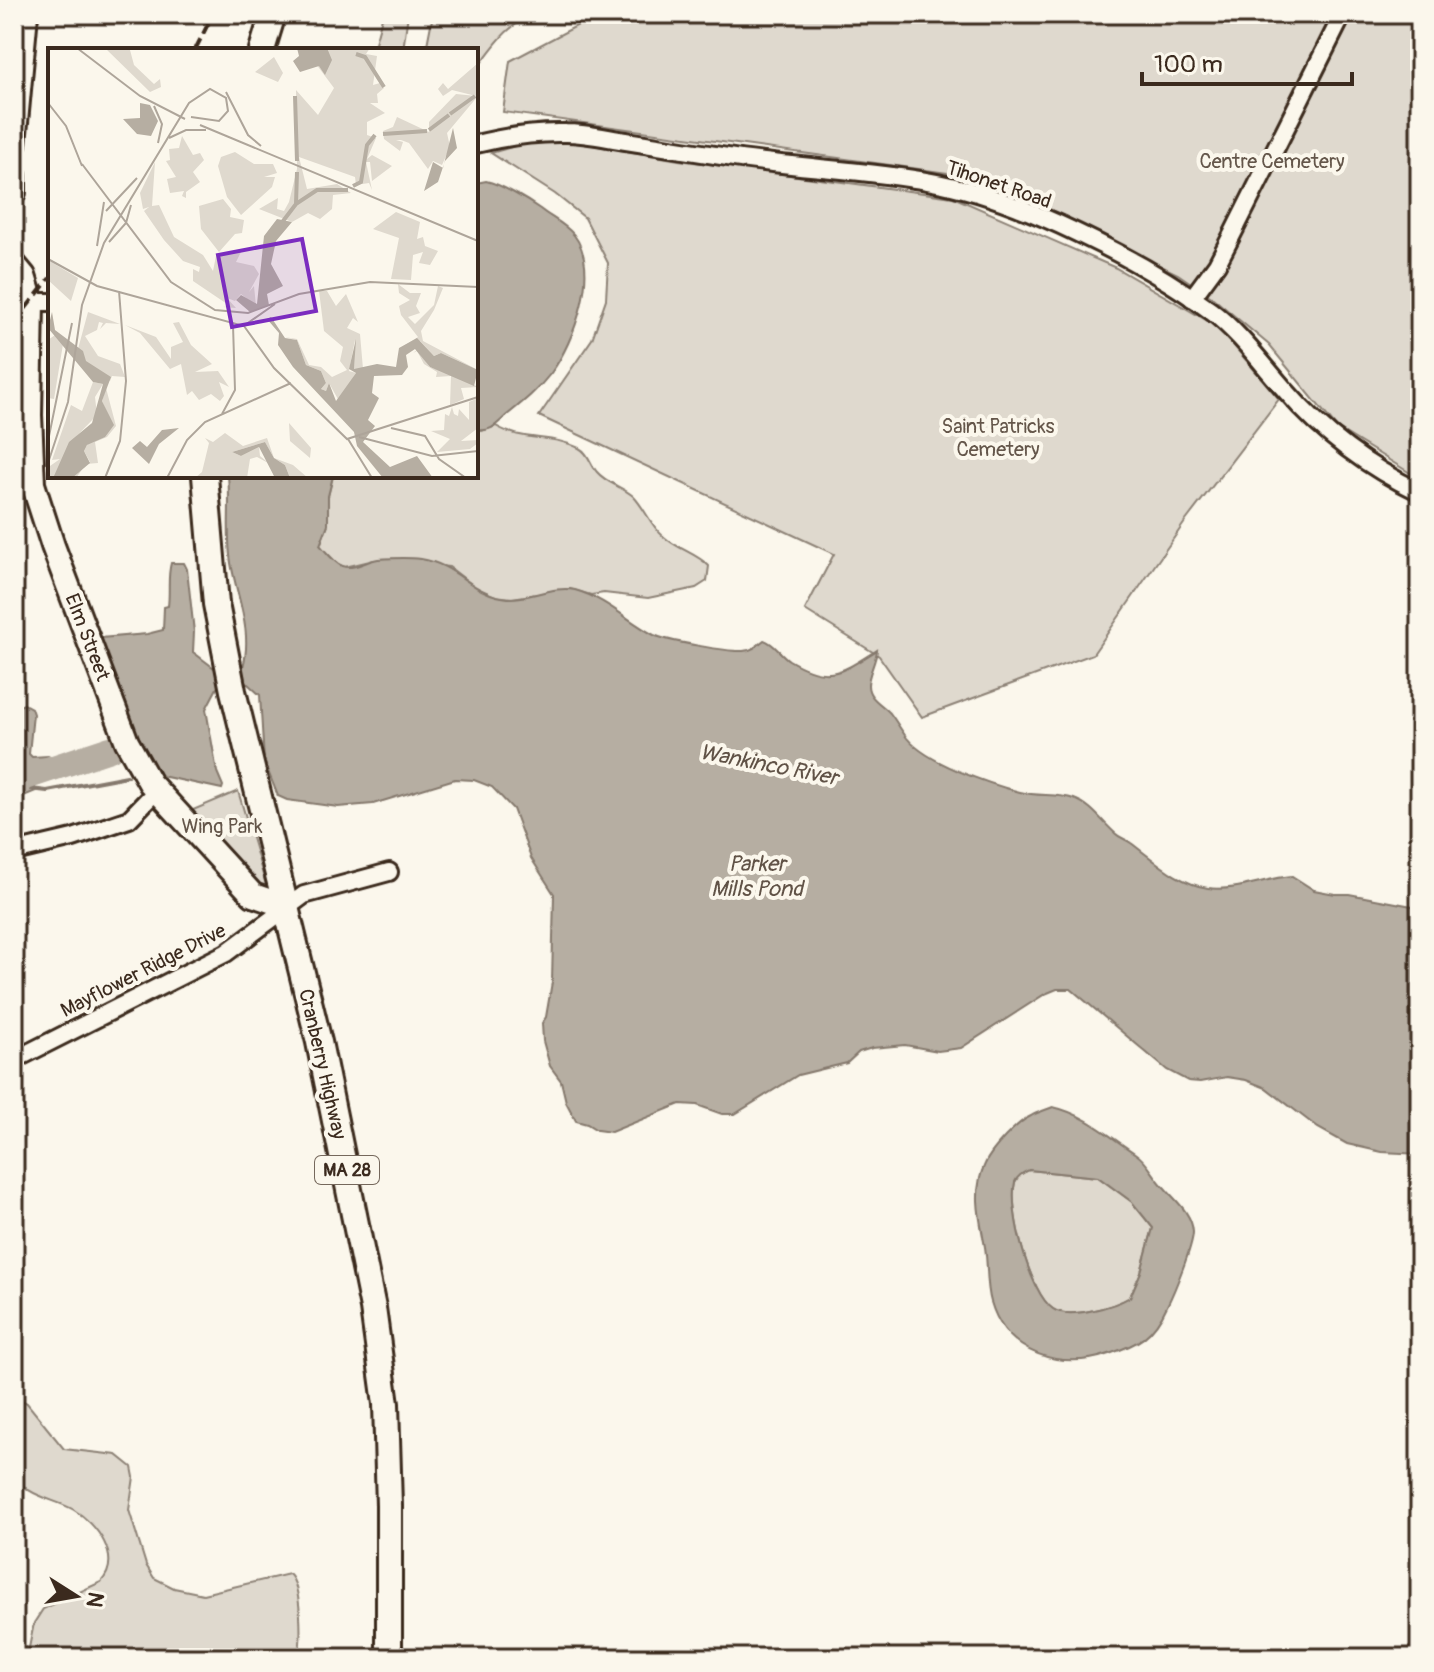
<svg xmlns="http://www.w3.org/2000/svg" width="1434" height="1672" font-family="Pangolin,sans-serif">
<rect width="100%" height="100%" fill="#fbf7ec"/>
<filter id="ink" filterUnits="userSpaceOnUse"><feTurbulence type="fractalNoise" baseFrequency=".0125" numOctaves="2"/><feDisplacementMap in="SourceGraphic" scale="16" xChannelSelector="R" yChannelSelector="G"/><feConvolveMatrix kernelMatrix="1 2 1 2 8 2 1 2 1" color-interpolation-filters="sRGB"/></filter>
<g filter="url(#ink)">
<g fill="#dfd9ce" stroke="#8d8276" stroke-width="2">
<path d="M383,14H408L403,50H373Z"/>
<path d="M433,14H538C508,22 494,46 476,70V50H426Z"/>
<path d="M599,14H1420V479L1337,428L1269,345L1213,298L1178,274L1040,207L955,174L503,112L510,61Z"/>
<path d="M569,141L679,160L953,197L1116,268L1218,327L1279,399L1185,522L1093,654L922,717L879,656L805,610L834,554L539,416L592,339L606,299L608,263L585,218L555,194L491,153L522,144Z"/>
<path d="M496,426C522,442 552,434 579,448C589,453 590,464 597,472C606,483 623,487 633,496C645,508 650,525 663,536C677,549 696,553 709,566L707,581L696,588L648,598L604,593L591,595L570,589L512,598L495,596L475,587L449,567L374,560L345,567L338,564L320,546L328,524V496L333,476H476V429L482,431Z"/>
<path d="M238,791L272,905L174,818Z"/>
<path d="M1029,1170L1098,1177L1132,1202L1153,1228L1141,1272L1130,1297C1115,1306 1069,1320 1053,1309C1030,1294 1008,1209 1015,1182C1018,1175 1022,1173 1029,1170Z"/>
<path d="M14,1396L27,1403L64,1449L117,1455L132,1467L134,1477L129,1510L146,1565L154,1578L174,1588L203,1594L289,1574C302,1586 302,1640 298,1658H27L34,1623L43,1609L101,1582C123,1558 96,1523 74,1510C54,1498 22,1497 14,1471C10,1458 14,1412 14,1396Z"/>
</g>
<g fill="#b6aea2" stroke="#85796d" stroke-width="2" fill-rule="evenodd">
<path d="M486,181C501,184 527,200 540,209C551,218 564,223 574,235C601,270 574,342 551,373C538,390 523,402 507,415C498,423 490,434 476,429V183Z"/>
<path d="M228,476H333L328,496V524L320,545C326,552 334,563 342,566C354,570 366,561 378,559C392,558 407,557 421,559C459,565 471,595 508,598C530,599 554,585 575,590C607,599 626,620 654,635C666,641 729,652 743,651C752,651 758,645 764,640C774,643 780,654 789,660C829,684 842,672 877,650C876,662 868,674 868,685C868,698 882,704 890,713C896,721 901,730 907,738C927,763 989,784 1020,792C1039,797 1056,793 1074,799C1092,805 1102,822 1116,834C1120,838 1126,839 1131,843C1154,860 1179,884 1208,888C1237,892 1264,878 1292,876L1314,890L1335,894H1349L1417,907L1420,909V1154L1382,1152L1347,1144L1318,1128L1266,1088L1246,1080L1227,1077L1200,1082L1188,1081L1167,1070L1071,989H1057L1045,994L961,1048L938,1051L905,1045L872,1048L859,1052L847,1063L798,1075L735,1114H722L697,1105L680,1104L611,1132L597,1130L587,1124L576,1121L566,1102L561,1081L550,1066L543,1041L542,1023L546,1017L552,982L554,894L531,858L513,809L492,787L474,780L455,779L373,804L338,807L287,800L278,796L264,761L260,695L248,684L217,688L206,709L217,772L223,786L222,789L157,775L147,763L101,638L147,634L163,630L164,607L168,606C170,591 167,577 171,563H184L187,569L194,632L193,652L218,671L243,667C253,631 237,598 231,563C226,534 231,505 228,476Z"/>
<path d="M24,704L31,708L33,714L29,754L32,757L48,756L52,760L50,766L32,776L36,791L14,800V708Z"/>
<path d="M1053,1107C1085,1114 1110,1137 1136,1154C1148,1162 1154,1177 1164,1187C1175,1200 1192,1213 1193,1232C1193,1246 1174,1292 1167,1306C1153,1337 1138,1344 1109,1354C1061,1371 1006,1354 991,1302C986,1285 988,1265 985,1247C980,1220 972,1190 985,1164C991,1150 1017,1122 1031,1116C1037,1112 1046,1110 1053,1107ZM1029,1170L1098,1177L1132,1202L1153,1228L1141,1272L1130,1297C1115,1306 1069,1320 1053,1309C1030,1294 1008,1209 1015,1182C1018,1175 1023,1173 1029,1170Z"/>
</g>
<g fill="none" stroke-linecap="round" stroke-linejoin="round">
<path stroke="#85796d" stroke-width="4" d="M31,789L47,791L127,776"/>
<path stroke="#b6aea2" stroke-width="26" d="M14,781L110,749"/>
<defs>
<g id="street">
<path d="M476,144C505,137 536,132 566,133C586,133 606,138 626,141C662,147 698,152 734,158C800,168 867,170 932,182C1017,197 1142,260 1211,311C1240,333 1262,364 1286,391C1324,435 1367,467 1420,492"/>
<path d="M1192,298L1217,264L1232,235L1343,14"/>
<path d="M32,302H50"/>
<path d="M14,852L73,838L129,819L157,790"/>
<path d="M14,1060L226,953L304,895L389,872"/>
</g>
<g id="secondary">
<path d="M14,144L26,14"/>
<path d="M14,176V192"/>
<path d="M14,264L24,276L32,302L30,415L33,484L53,546L127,742L150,783L253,895L285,906"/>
</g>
<g id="primary">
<path d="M262,50L273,14"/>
<path d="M205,476L216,604L233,691L319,1042L373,1308L386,1404L389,1506V1658"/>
</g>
</defs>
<use href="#street" stroke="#3b2a1e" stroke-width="22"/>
<use href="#secondary" stroke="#3b2a1e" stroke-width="28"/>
<use href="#primary" stroke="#3b2a1e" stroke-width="30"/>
<use href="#street" stroke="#fbf7ec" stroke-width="16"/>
<use href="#secondary" stroke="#fbf7ec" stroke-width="22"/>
<use href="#primary" stroke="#fbf7ec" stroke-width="24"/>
<g stroke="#3b2a1e" stroke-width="4" stroke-dasharray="12 6" stroke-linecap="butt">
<path d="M195,50L213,14"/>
<path d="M14,323L50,278"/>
</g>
</g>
</g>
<g text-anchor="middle" stroke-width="8" stroke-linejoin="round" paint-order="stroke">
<rect fill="#fbf7ec" stroke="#75685c" stroke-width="2" x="315" y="1156" width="64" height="28" rx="6"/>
<g font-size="18" font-weight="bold" fill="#3b2a1e">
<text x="347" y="1176">MA 28</text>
</g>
<g font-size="20" fill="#64564a" stroke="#fbf7ec">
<text x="1272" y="168">Centre Cemetery</text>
<text x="998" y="433">Saint Patricks<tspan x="998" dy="23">Cemetery</tspan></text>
<text x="222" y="833">Wing Park</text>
</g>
<g font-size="20" fill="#3b2a1e" stroke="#fbf7ec">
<text transform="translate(999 184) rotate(19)" y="7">Tihonet Road</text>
<text transform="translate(88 637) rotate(69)" y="7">Elm Street</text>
<text transform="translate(143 970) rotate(-27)" y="7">Mayflower Ridge Drive</text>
<text transform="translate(323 1064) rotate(77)" y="7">Cranberry Highway</text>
</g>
<g font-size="22" font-style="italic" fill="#605246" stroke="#fbf7ec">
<text transform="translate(769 764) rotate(11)" y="8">Wankinco River</text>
<text x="757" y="871">Parker<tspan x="757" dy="25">Mills Pond</tspan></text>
</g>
</g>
<g transform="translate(48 48)">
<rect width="430" height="430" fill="#fbf7ec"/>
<path d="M57,0L82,2L86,17L106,36L112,31L113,39L102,44ZM256,0H322L318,6L329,8L325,37L332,35L336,40L329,46L330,55H322L337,65L319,74V87L328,90L319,111L324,107L344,118L324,133L322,114H318L324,142L321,135L308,137L307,129L251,109L259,141L289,136L303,145L285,147L284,161L272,171L260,165L244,174L211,161L230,150L229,161L236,163L241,154L249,121L248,42L270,67L286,40ZM226,9L235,25L230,34L207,24ZM430,15V48L399,85L402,99L394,117L385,113L380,121L361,95L353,92H348L355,94L352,103L336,91L335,83L345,79L349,69L381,84V74L408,46L428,48L404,42L395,48L390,41L395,35L400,41ZM134,88L145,107L152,105L156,112L145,124L152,134L138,144V150L134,148L136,143L122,145L119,131L128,129L118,113L122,112L121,101L131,100ZM187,104L206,116H225L229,125L216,129H227L224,139L193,167L179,149L170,118L173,109ZM107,114L104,158L111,157L126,189L155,207L165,223L168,208L194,202L188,214L206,218L211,226L201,244L206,238L208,258L193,246L187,253L179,250L188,260L175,259L182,258L145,233V221L151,224L152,219L135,213L116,192L96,163L101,159L95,161L92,145ZM175,151L183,161L182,169L196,172L194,185L187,186L171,204L153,181L151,158ZM348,164L372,174L369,191L375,189L377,198L390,203L382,217L371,215L375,204L365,207L363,232L343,231L351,190L325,181ZM0,212L30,230L23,253L0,232ZM350,236L362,245H373L368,258L372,265L360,269L367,276L386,257L390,238L395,240L386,262L373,283L375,293L430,322L393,305L386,308L372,293L354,299L370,289L353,267L351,258L362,252L351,245ZM271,243H279L288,258L298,246L310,274L305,270L299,280L312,286L315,321H306L307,292L301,323L308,325L291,353L281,335L278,343L273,341L278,335L273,323L258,317L249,292L236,289L249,291L261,317L273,319L284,329L299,322L292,313L295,299L276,283ZM40,264L72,276L58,275L52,281L55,275L51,274L49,282L37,288L50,308L72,316L77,329L64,328L62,333L37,314L30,301ZM131,274L143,297L164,316L147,324L170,323L181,339L171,334L176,348L172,353L163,346L151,352L144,343L139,347L133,316L122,321L92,285L77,277L108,289L123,311V299L135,294L125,275ZM7,287L16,290L6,351L0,350V292ZM369,302L382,319L411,329L430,339L413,340L416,351L402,357L403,328L388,329L389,324L376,316L369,303L365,305ZM45,334L55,336L47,349L49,367L22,395L9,430H0L2,418L12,411L4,412L23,357L34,363ZM58,340L68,378L59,389L47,394L50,415L38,416L28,430H24L35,416L42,414L36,403L39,397L65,378L54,353ZM430,350V380L413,393L430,392V395L422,401L389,404L402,391L383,383L396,382L397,366L401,368L404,359L406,366L410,368L411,361L421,372V354ZM241,375L263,400L262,410L242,393ZM177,385L195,398L219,390L226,410L245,417L260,430H242L237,417L226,410L217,394L184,404L193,408L211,399L212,408L223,417L227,422V430L222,416L209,409L202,411L199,430H147L154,424L161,395L157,390L165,394Z" fill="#dfd9ce"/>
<path d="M249,0H279L284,12L277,27L271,18L252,24L245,13L251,8ZM92,55L102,57L110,73L103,88L89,86L75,71L92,70ZM405,80L409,100L397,113L390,134L376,143L385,114L395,120ZM229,171L244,174L228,193L223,216L235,238L219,246L221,257L202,264L188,252L193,247L209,256L216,188ZM4,264L7,282L35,303L38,313L63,329L54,353L66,377L57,389L39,397L36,403L42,415L24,430L6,428L21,394L44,375L55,336L45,334L0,280ZM223,269L237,290L249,292L258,317L273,323L278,335L273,341L278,343L281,335L288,353L308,325L301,321L308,291L306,321L329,316L348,319L351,300L369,290L386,308L393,305L430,322L426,338L382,319L367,301L358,307L360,319L354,327L326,328L324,345L331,350L320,372L327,378L315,394L342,419L369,408L385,430H335L309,398L306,384L245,319L230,297L231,285L219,271ZM131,380L111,396L101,416L84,400L92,393L99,399L114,382ZM217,394L226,410L237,417L242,430H227L211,399L193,408L184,404Z" fill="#b6aea2"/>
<path fill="none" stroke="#b6aea2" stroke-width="4" d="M308,6L317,9L336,39M247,48L249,113M402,66L427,48M381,82L401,67M335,86L379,83M249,124L248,156L269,142H300M305,138L313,134L319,97L327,87M232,177L248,156"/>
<path fill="none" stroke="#aea59a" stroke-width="2" d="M29,0L92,48L137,71M178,44L200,87L213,98M0,55L18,78L34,118M106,58L114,76L110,95M152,77L430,193M121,90L138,82H158M34,116L123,234L167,262L200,265L251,246L322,234L430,239M58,163L89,130M61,194L78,175L83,157M49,198L56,154M0,211L49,238L196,278L226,320L299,391L430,349M197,277L227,256M174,366L187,342L185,277M343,380L377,388L391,411L418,430M311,389L384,408L430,403M300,391L324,430M0,393L24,275M0,415L20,354L34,257L56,195L141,55L162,41L178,50L180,63L171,73L143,69M57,430L72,393L78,333L71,243M119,430L139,392L157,374L243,335"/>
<path fill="#7b2cbf" fill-opacity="0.15" stroke="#7b2cbf" stroke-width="4" d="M254,191L268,263L184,279L170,207Z"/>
<rect width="430" height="430" fill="none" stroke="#3b2a1e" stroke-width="4"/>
</g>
<rect width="1434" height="1672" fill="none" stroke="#fbf7ec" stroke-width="48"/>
<rect x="24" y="24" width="1386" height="1624" fill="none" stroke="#3b2a1e" stroke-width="3" filter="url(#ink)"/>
<g transform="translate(76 1596) rotate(101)" stroke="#fbf7ec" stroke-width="6" paint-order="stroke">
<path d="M0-6L14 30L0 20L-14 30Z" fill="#3b2a1e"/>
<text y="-12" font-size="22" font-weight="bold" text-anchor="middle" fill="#3b2a1e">N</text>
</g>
<path d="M1142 72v12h210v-12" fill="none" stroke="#3b2a1e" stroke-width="4"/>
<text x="1154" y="72" font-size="24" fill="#3b2a1e" stroke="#fbf7ec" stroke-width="6" paint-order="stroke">100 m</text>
</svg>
